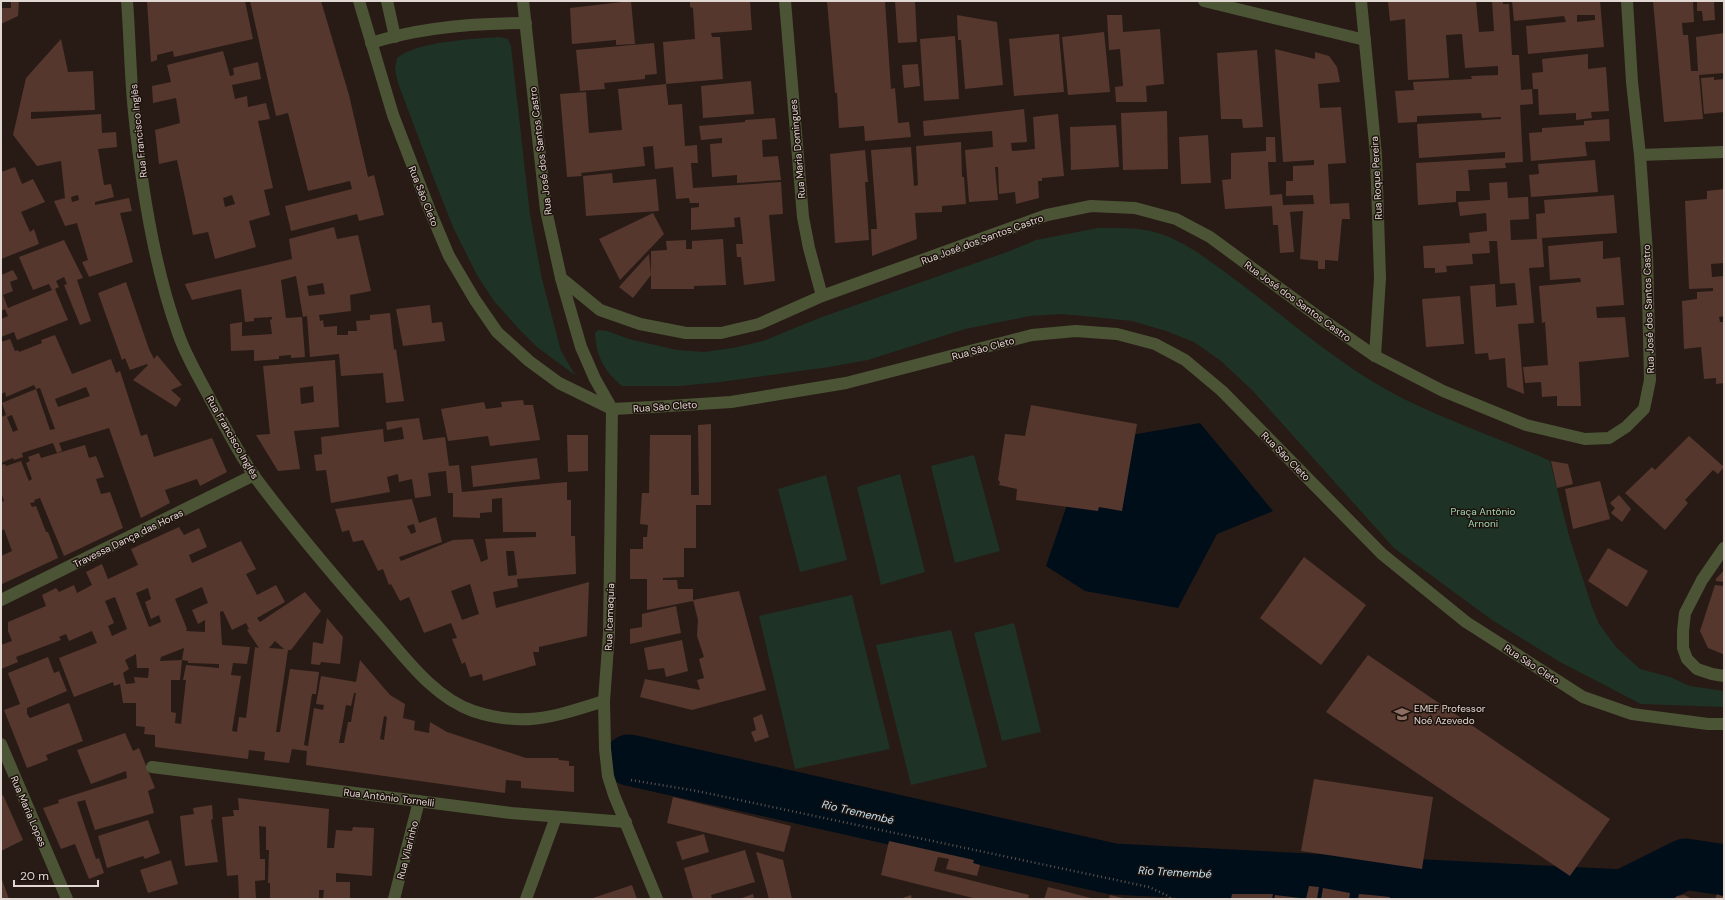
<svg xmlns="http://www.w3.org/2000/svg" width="1725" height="900" font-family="'DM Sans',sans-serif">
<rect width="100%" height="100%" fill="#281b16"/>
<g fill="#1e3226">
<path d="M499,37L508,39L511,46L530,215L542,279L561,351L575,375L537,347L518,328L494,301L477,275L453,227L434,179L398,83L395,69L397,58C418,41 473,39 499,37Z"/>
<path d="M1098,228C1117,228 1139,227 1158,233C1188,242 1219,268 1245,287C1291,322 1336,361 1387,390C1439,419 1496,436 1550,461L1569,536L1592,607L1599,624L1616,647L1640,669L1670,677L1690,686L1724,691V707L1641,704L1560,662L1492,620L1394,548L1253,391L1221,361L1194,342L1166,331L1132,321L1084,316L1061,314L1030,316L965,329L868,360L829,367L720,382L680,386H622C604,371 596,356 595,333L598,330L607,331L629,339L677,350L704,352L733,348L763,341L822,317L1010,251L1036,240Z"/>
<path d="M974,455L1000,551L955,563L931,466Z"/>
<path d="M900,474L925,572L881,585L857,487Z"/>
<path d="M826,475L847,560L800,572L778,489Z"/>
<path d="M852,595L890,749L795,769L759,616Z"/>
<path d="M1014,623L1041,732L1002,741L974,633Z"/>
<path d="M951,630L987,767L911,785L876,645Z"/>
</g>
<path fill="#000e19" d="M1200,423L1273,511L1217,534L1178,608L1085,591L1046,566L1070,496L1114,438Z"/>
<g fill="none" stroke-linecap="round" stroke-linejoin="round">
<path stroke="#000e19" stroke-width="51" d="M629,760L1113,869L1623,895L1685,864L1724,870"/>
</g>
<g fill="#55372d" fill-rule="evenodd">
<path d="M11,1H19L18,16L1,24V8H11Z"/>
<path d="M147,1H245L253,39L174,57L173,51L157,55V60L151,62Z"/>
<path d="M250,1H321L349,95L368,177L374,175L384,215L359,221L357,214L291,231L285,206L352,189L350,181L308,191L288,113L276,116Z"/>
<path d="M631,1L635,44L616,45V40L572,44L570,8Z"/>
<path d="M690,1H750L752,30L711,33L712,37H720L723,79L666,84L668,102V105L682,104L685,146L697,145L698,163H691L693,188L781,182L783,214L769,215L775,281L744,285L741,257H737L736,244H743L740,217L734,218L735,227L691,230V208L699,207V203H690L689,198L676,199L673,167L655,169L653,146L643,147L645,166L581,173L582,176L567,177L560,94L586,92L589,133L622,130L618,89L666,84L663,42L695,39L693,8L690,7Z"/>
<path d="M827,1H885L891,89L895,88L898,123L909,122L911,137L865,141L864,126L839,128L837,93H835Z"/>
<path d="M895,1H915L917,42L898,43Z"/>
<path d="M1388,1H1476L1479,32L1494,31L1492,1H1503V4H1509L1512,55H1519L1521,90L1532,89L1533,104L1520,105L1523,162L1505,163L1506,168L1468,170L1470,191H1456V202L1418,205L1416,163L1505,158V152L1419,158L1417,124L1501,119V117L1482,118L1481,113L1417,116V122L1398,123L1395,91L1414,90L1413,82L1472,79L1471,76L1498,75V66L1465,68L1462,34L1446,35L1449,78L1408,80L1405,19L1390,21Z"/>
<path d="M1512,1H1600L1604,47L1528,54L1526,26L1566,22L1564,16L1514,21ZM1577,15H1595V20L1577,22Z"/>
<path d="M1653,1H1693L1694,22L1682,23L1683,35H1688L1691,71H1698L1696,37L1724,33V73L1699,75L1703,119L1664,122Z"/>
<path d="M1697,1H1714L1715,20L1703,21L1702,11H1697Z"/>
<path d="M957,15L997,22L1003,85L965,89L961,40H958Z"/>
<path d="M1107,15H1122L1123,32L1160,29L1164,84L1146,86L1147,102H1116L1115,87L1123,86L1120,49L1109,50Z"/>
<path d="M1104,32L1110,92L1068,95L1062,37Z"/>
<path d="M1059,34L1064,92L1014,96L1009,39Z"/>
<path d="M955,36L959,99L924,101L920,39Z"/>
<path d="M61,39L68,72L93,71L95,110L31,112V119L101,114L102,133L116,132L117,147L98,149L104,185L111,184L114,197L95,202V205L129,198L132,211L120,213L133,262L89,277L82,262L88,260L77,223L65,226L54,201L65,198L61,161L37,166L13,135L26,78ZM78,195L79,200L72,202L71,197Z"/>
<path d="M654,43L657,74L645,75V79L604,83L605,89L580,91L576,50Z"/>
<path d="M1275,49L1315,59V52L1329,56L1337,67L1340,82L1318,84L1320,108L1341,107L1346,163L1328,164L1330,204L1349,203L1350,219H1342L1338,261L1325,260V269H1318V261L1300,259L1303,211L1290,212L1294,252L1280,253L1278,225H1273L1272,206L1225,209L1222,180L1231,179V153L1266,151V137H1275L1276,162H1268L1270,195L1282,194L1283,205L1314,204L1313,195L1286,196V181H1293V166L1314,165V160L1283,162Z"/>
<path d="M1257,50L1263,127L1243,128L1242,119H1221L1217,53Z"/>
<path d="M223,51L230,76L234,75L233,68L258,62L261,79L232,85L235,99L247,96L248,107L266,103L270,119L258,121L273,188L264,190L270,215L249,221L256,247L215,259L208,232L193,235L177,160L159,164L155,130L180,123L176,98L153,103L152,86L171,82L167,65ZM232,195L235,204L225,207L223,198Z"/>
<path d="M1588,54V69L1606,67L1609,111L1591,112L1592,118L1576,120V113L1539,115L1538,89H1533L1532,73L1543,72L1542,59Z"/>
<path d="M918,64L920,86L904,88L902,65Z"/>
<path d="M1714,77V80L1724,79V112L1704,114L1701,78Z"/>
<path d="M751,81L754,114L703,118L701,86Z"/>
<path d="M1024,109L1027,142L1011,143L1012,151L1035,149L1033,117L1058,114L1064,176L1042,178V181H1038L1039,198L1016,204L1015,192L999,194L998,167H995L998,200L969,202L965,150L993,147L992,131L924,136L923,121Z"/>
<path d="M1167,111L1168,169L1123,170L1121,113Z"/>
<path d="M775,118L777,139L762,140L763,157L778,156L781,180L737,183V175L712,177L710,144L722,143V138L701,140L699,126L745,122V120Z"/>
<path d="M1609,119L1610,141L1585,142L1587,156L1531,161L1529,133L1542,132V128L1584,125V121Z"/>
<path d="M1116,125L1119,167L1071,170L1070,127Z"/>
<path d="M1208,135L1211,183L1181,184L1179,137Z"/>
<path d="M961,142L962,177H964L966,204L942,206V212L915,213L917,239L872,256L871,229H877L871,150L911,147L914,186L918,185L916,146Z"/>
<path d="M865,150L868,182H865L869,240L835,243L830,154Z"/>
<path d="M1595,160L1598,192L1531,197L1529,175L1539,174L1538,164Z"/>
<path d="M15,167L22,184L33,179L45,202L21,212L30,232L34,229L39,244L1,259V172Z"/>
<path d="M612,173L613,183L656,179L659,211L586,216L583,176Z"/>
<path d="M1507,182L1508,198L1528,197L1529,219L1510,220L1511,240L1537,239L1536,214L1545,213L1544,200L1614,195L1617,233L1542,238L1544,267L1529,268L1534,323L1518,324L1524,394L1507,387L1505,358L1489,360L1488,353L1475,354L1470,286L1495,284L1496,307L1517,305L1515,283L1500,284L1497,241H1489L1490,253L1472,254L1473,264L1446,266L1447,272L1435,273V268H1424L1423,246L1470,243L1469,233L1487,231L1486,213L1460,216L1458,202L1490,200L1489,183Z"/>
<path d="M1724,189V263L1711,264L1712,277L1724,276V316L1719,317L1720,322H1724V383L1716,384V378L1704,379L1701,347L1684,349L1682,301L1697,299V292L1713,291V288L1689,289L1685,201L1707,199V191Z"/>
<path d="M653,213L664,234L620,280L599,239Z"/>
<path d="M334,227L337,239L358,235L371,291L350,295L351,311L319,315L320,321L323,320L324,327L337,326V335H348V331H357L356,321L370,320V315L390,313L394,350L396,349L404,401L386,403L383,373L341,376L339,354L310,357L307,316L303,317L296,276L281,280L286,318L302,317L305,357L291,358V355L279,356V359L254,361V350L231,351L230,324L242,322V336L272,334L270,320L272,319V317L254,318V321L245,322L241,289L192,300L186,287L185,284L292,259L289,239ZM323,283L325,294L309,296L307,286Z"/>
<path d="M723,239L726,285L694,286V289H651V251L667,250L666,241L686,240V249H692V241Z"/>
<path d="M64,240L83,278L77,280L91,321L80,325L64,285L67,284L64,277L56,281L59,287L55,289L68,320L17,340L14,332L1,337V319L8,316L5,309L1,311V275L13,270L18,279L10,282L13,291L3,295L8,308L52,290L49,284L33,290L19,257Z"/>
<path d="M1603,241V259L1620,257L1624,305L1596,307L1597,318L1625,317L1629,357L1579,362L1581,406H1557V396L1542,397L1541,382L1525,383L1523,367L1548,365L1545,322L1542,323L1539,286L1581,282L1580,278L1550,280L1548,246Z"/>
<path d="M649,254L651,275L633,298L619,287Z"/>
<path d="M126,282L149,349L154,359L157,355L182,385L171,390L181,399L176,407L133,380L148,365L147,364L130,370L125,358L122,360L98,293Z"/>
<path d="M1460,296L1464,344L1426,347L1422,299Z"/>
<path d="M430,305L432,323L442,322L445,341L403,346L396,309Z"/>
<path d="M55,335L72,374L111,359L116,373L120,371L141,436L147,434L154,457L212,438L227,472L200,486L197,479L165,490L170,503L141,518L109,428L59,443L62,451L57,453L53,443L22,453L23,457L14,460L13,458L1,463V417L6,415L2,403L36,389L34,385L6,397L5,392L1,394V342L10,339L15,351L18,350L19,352L42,343L41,340ZM86,387L90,396L58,407L55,399ZM40,388L55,429L50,430L36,389ZM12,415L18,430L13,432L7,417Z"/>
<path d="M335,360L339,427L294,431L300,469L278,471L256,435L270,434L263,366ZM313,386L314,402L301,404L300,388Z"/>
<path d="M523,400L524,405H533L540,440L490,446L488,436L448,441L441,409L484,402L486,409L502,407L501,402Z"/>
<path d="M1031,405L1137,424L1122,511L1099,507L1098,511L1016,500L1017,489L999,485L1000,482L998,480L1005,434L1025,436Z"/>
<path d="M419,418L423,440L445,437L449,466L459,465L462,492L567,482V500H571V536H575L576,574L517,579L518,587L493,592L496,608L589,582L587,636L539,647V652H533L536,665L483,681L482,674L470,677L465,662L462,664L452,639L457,638L451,623L424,633L409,597L400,601L391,584L389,585L383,569L378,571L363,540L353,542L349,530L342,532L335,509L412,499L419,523L436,517L442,542L399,557L401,561L453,540L473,539L481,562L488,559L485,539L536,537V532H503L502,498L492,499V512L480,513V518L453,517V493H448L446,471L428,473L431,496L415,498L412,479L399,482L398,474L387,477L390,492L331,503L326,470L316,471L314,455L322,454L321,437L383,429L384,442L404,439L402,427L387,430L386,422ZM414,524L416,532L411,534L407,526ZM506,551H514L517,575L508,576ZM470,584L479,614L462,620L451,591Z"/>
<path d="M711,424V505H696V548H684V577L663,578V580H677L678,589H693V601L647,610V579H630V549H643V537H647L648,525L640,524L642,493H649L650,435H691V495H699L698,425Z"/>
<path d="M567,435H588V471L568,472Z"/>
<path d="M1689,436L1724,467L1718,474L1713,470L1685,500L1688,503L1665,530L1625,493L1652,467L1655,470Z"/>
<path d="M85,445L89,458L96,456L104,477L96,479L101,494L110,492L123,528L64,556L40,498L34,500L35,502L30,503L32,507L36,506L46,532H48L58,558L2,584L1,556L12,551L4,529L1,531V502L4,501L1,492V465L5,464L6,466L21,461L29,481L32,479L26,463L30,461L28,457L39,453L41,458Z"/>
<path d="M537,458L540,479L473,487L471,466Z"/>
<path d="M1551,461L1568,464L1573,484L1557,488Z"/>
<path d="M1600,481L1610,519L1573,529L1565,489Z"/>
<path d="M1619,495L1631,509L1622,522L1611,513L1615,508L1610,503Z"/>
<path d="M179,527L184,535L199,528L207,547L189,555L192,563L241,541L256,569L246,574L257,595L276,585L285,602L257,618L260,622L305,592L321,611L291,650H288L276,732H280L290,669L319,672L316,694H312L304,745L308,746L314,708L323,710L324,705L316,704L321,676L356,682L360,660L390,695L405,704L403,718L415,721L414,730L429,733L430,722L447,732L526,758H558L559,760L569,761V766H574V792L521,788V781L506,780L505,793L306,765L307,751L292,749L289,763L264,760L265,752L249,750L248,759L155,747V735L144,734L145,727L136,726V703H123L120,684L114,686L113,682L74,697L59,658L97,643L92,631L69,641L66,634L59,637L61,640L16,657L18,662L1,669V645L12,641L8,631V622L46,606L42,595L56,588L59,592L74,585L77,593L92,585L86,572L102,564L108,579L138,565L131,549ZM202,587L208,603L192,610L198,624L205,620V632L186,631L187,629L175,599ZM148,588L151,599L145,602L151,619L159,615L161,622L149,627L136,593ZM115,597L127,629L112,636L108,626L114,623L105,601ZM223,611L232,630L246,623L249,629L247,630L259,648L255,647L246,718L239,717L237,732L232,731L241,676L231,675L233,663L247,664L250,647L222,645L220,612ZM275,641L284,649L269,648ZM184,648L182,660L188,661V663L219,664V668L186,665L183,680H186L181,724L175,723L176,713L171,712V680H180L182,660L160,661L161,657ZM136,654L137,668H149L148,678L134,677L135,683L126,684L123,673L129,669L125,660ZM354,693H356L351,722H348L344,743H339L346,705L351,706ZM384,716L387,717L384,740L380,739Z"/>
<path d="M1608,548L1648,571L1627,607L1588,581Z"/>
<path d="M1304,557L1366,605L1321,665L1260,618Z"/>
<path d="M1724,570V582L1716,581V579Z"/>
<path d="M1715,585L1724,586L1723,654L1708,648L1700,631Z"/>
<path d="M739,591L766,690L692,710L640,697L645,679L700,690L697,680L704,678L699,659L704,657L697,636L698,620L693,600Z"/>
<path d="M676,606L681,633L630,644V629L642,627V614Z"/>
<path d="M327,618L343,637L340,664L321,662L320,665L311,664L313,642L323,644Z"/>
<path d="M682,640L688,671L666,677L664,668L648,670L644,648Z"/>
<path d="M1368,655L1610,819L1570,876L1326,712Z"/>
<path d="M48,657L54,673L59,671L67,691L27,708V714L30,718L69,703L83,741L46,755L48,760L27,768L4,710L20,704L8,673Z"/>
<path d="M762,714L769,737L755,742L751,732L756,730L753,718Z"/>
<path d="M125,733L133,751L139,748L155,788L148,791L154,813L95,830L85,800L77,802L96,859L99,858L104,873L89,879L75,844L61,849L43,808L59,803L58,800L127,778L126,771L91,784L77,750Z"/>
<path d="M1314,779L1433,797L1422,869L1301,851Z"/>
<path d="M3,795L23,840L1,851V797Z"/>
<path d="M673,797L791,826L784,852L667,823Z"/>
<path d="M238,798L329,809L327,848H334L336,830L352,831L353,827L374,828L372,876L336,873V882H350V899H323L324,890H319V899H270V883H268L269,850H266V827L259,826L260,859H265V880L255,881L256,899H239L238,875L227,876L222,817L234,816L233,810H239Z"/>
<path d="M212,805L213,819L211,820L218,862L185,866L180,816L194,814L193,808Z"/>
<path d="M148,820L160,853L145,859L143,856L107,868L98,836Z"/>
<path d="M704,834L709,852L682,860L676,842Z"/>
<path d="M889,841L974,860L973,863L980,865L977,876L946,869L949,859L938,857L934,871L1029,895L1028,899H977L881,875Z"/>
<path d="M745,850L755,882L711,895L712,899H693L684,868Z"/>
<path d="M756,852L783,860L792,899H769Z"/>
<path d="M171,860L178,884L148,893L140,870Z"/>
<path d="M1,877L9,899H1Z"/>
<path d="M632,885L637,899H590Z"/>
<path d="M1309,886L1319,887L1317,899H1306Z"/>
<path d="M1048,887L1091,898V899H1044Z"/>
<path d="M1323,888L1350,893L1349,899H1321Z"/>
<path d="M753,894L754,899H739Z"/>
<path d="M1232,894H1273L1272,899H1231Z"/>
<path d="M1359,894L1371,895L1390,897L1389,899H1358Z"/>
<path d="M1717,894L1724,897V899H1715Z"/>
<path d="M911,895L912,899H900Z"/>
<path d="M1110,895L1123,898V899H1109Z"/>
<path d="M1275,895L1300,898V899H1274Z"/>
<path d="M1684,895L1693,899H1674L1677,896Z"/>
</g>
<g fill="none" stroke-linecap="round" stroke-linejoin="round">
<path stroke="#60544f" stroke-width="2.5" stroke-dasharray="1 3" stroke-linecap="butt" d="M631,780L697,791L1149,887L1168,896L1171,899"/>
<path stroke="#4c5436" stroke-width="12" d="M526,899L556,817"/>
<g stroke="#4c5436" stroke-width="12">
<path d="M127,1C130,38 130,75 134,112C141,182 154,267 178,333C185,354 197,374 207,393C222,421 237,451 255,477C292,527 333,575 374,622C403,654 431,696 473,711C524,728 556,716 604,701"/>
<path d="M359,1L393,115L430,211L449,256L475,300L497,332L529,361L559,383L612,409L653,407L731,402L846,383L1032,335L1076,331L1117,334L1155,344L1185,360L1222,391L1382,554L1466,622L1583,697L1632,714L1708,724H1724"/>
<path d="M387,1L395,37"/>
<path d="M523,1L546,210L561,278L600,310L640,324L686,333H721L759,324L822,296L1047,215L1091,206L1135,208L1176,219L1210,237L1320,318L1375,356L1443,391L1526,425L1585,439L1609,438L1626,427L1644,409L1650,380L1647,253L1640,155L1632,82L1627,1"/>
<path d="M785,1L803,217L809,248L822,296"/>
<path d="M1204,1L1365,40"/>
<path d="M1361,1L1376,155L1380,278L1375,356"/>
<path d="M371,43C420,27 475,23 526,23"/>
<path d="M1640,155L1724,152"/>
<path d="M561,278L581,347L595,379L612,409L609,633L604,701L605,749L608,776L614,795L657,899"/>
<path d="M1724,548L1702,580L1685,613L1683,631V648L1687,659L1697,669L1712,674L1724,676"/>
<path d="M1,600L254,475"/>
<path d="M1,744L67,899"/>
<path d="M152,767L511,813L626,822"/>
<path d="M394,899L419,801"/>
</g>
</g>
<defs>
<symbol id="school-bare" viewBox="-9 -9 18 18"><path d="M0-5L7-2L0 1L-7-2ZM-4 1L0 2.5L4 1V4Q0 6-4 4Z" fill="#8d6e63" stroke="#1e120d" stroke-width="2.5" paint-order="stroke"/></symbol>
</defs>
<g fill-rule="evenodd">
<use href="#school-bare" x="1391" y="703" width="22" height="22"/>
</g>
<g text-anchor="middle" stroke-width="3" stroke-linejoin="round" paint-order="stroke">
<g font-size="10" fill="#e1d7d3" stroke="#1e120d">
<text transform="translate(138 131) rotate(-96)" y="4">Rua Francisco Inglês</text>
<text transform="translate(797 149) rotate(-95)" y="4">Rua Maria Domingues</text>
<text transform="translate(540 151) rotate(-97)" y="4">Rua José dos Santos Castro</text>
<text transform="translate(1376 178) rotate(-93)" y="4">Rua Roque Pereira</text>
<text transform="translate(424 196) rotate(68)" y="4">Rua São Cleto</text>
<text transform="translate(982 239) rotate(-20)" y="4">Rua José dos Santos Castro</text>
<text transform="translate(1298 301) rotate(36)" y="4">Rua José dos Santos Castro</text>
<text transform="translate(1648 309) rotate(-92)" y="4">Rua José dos Santos Castro</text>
<text transform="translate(983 348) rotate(-15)" y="4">Rua São Cleto</text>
<text transform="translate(665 406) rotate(-4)" y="4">Rua São Cleto</text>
<text transform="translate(233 437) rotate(60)" y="4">Rua Francisco Inglês</text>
<text transform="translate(1286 456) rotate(45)" y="4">Rua São Cleto</text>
<text transform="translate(128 538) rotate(-26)" y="4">Travessa Dança das Horas</text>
<text transform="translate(609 617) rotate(-88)" y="4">Rua Icamaquia</text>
<text transform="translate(1532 664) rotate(33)" y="4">Rua São Cleto</text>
<text transform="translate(389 797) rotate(7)" y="4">Rua Antônio Tornelli</text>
<text transform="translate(29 811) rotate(67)" y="4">Rua Maria Lopes</text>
<text transform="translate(407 850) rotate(-76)" y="4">Rua Vilarinho</text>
</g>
<g font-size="10" fill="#a0d8b5" stroke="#1e120d">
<text x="1483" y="515">Praça Antônio<tspan x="1483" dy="12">Arnoni</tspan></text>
</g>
<g font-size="10" fill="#e1d7d3" stroke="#1e120d" text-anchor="start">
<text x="1414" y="712">EMEF Professor<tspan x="1414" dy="12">Noé Azevedo</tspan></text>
</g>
<g font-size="11" font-style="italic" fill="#c1e5f8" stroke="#1e120d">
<text transform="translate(858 812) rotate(13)" y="4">Rio Tremembé</text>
<text transform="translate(1175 872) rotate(3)" y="4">Rio Tremembé</text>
</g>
</g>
<rect width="1725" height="900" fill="none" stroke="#e1d7d3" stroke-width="4"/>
<path d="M14 880v6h84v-6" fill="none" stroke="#e1d7d3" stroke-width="2"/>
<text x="20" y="880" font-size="12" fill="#e1d7d3" stroke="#1e120d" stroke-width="3" paint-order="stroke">20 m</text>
</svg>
